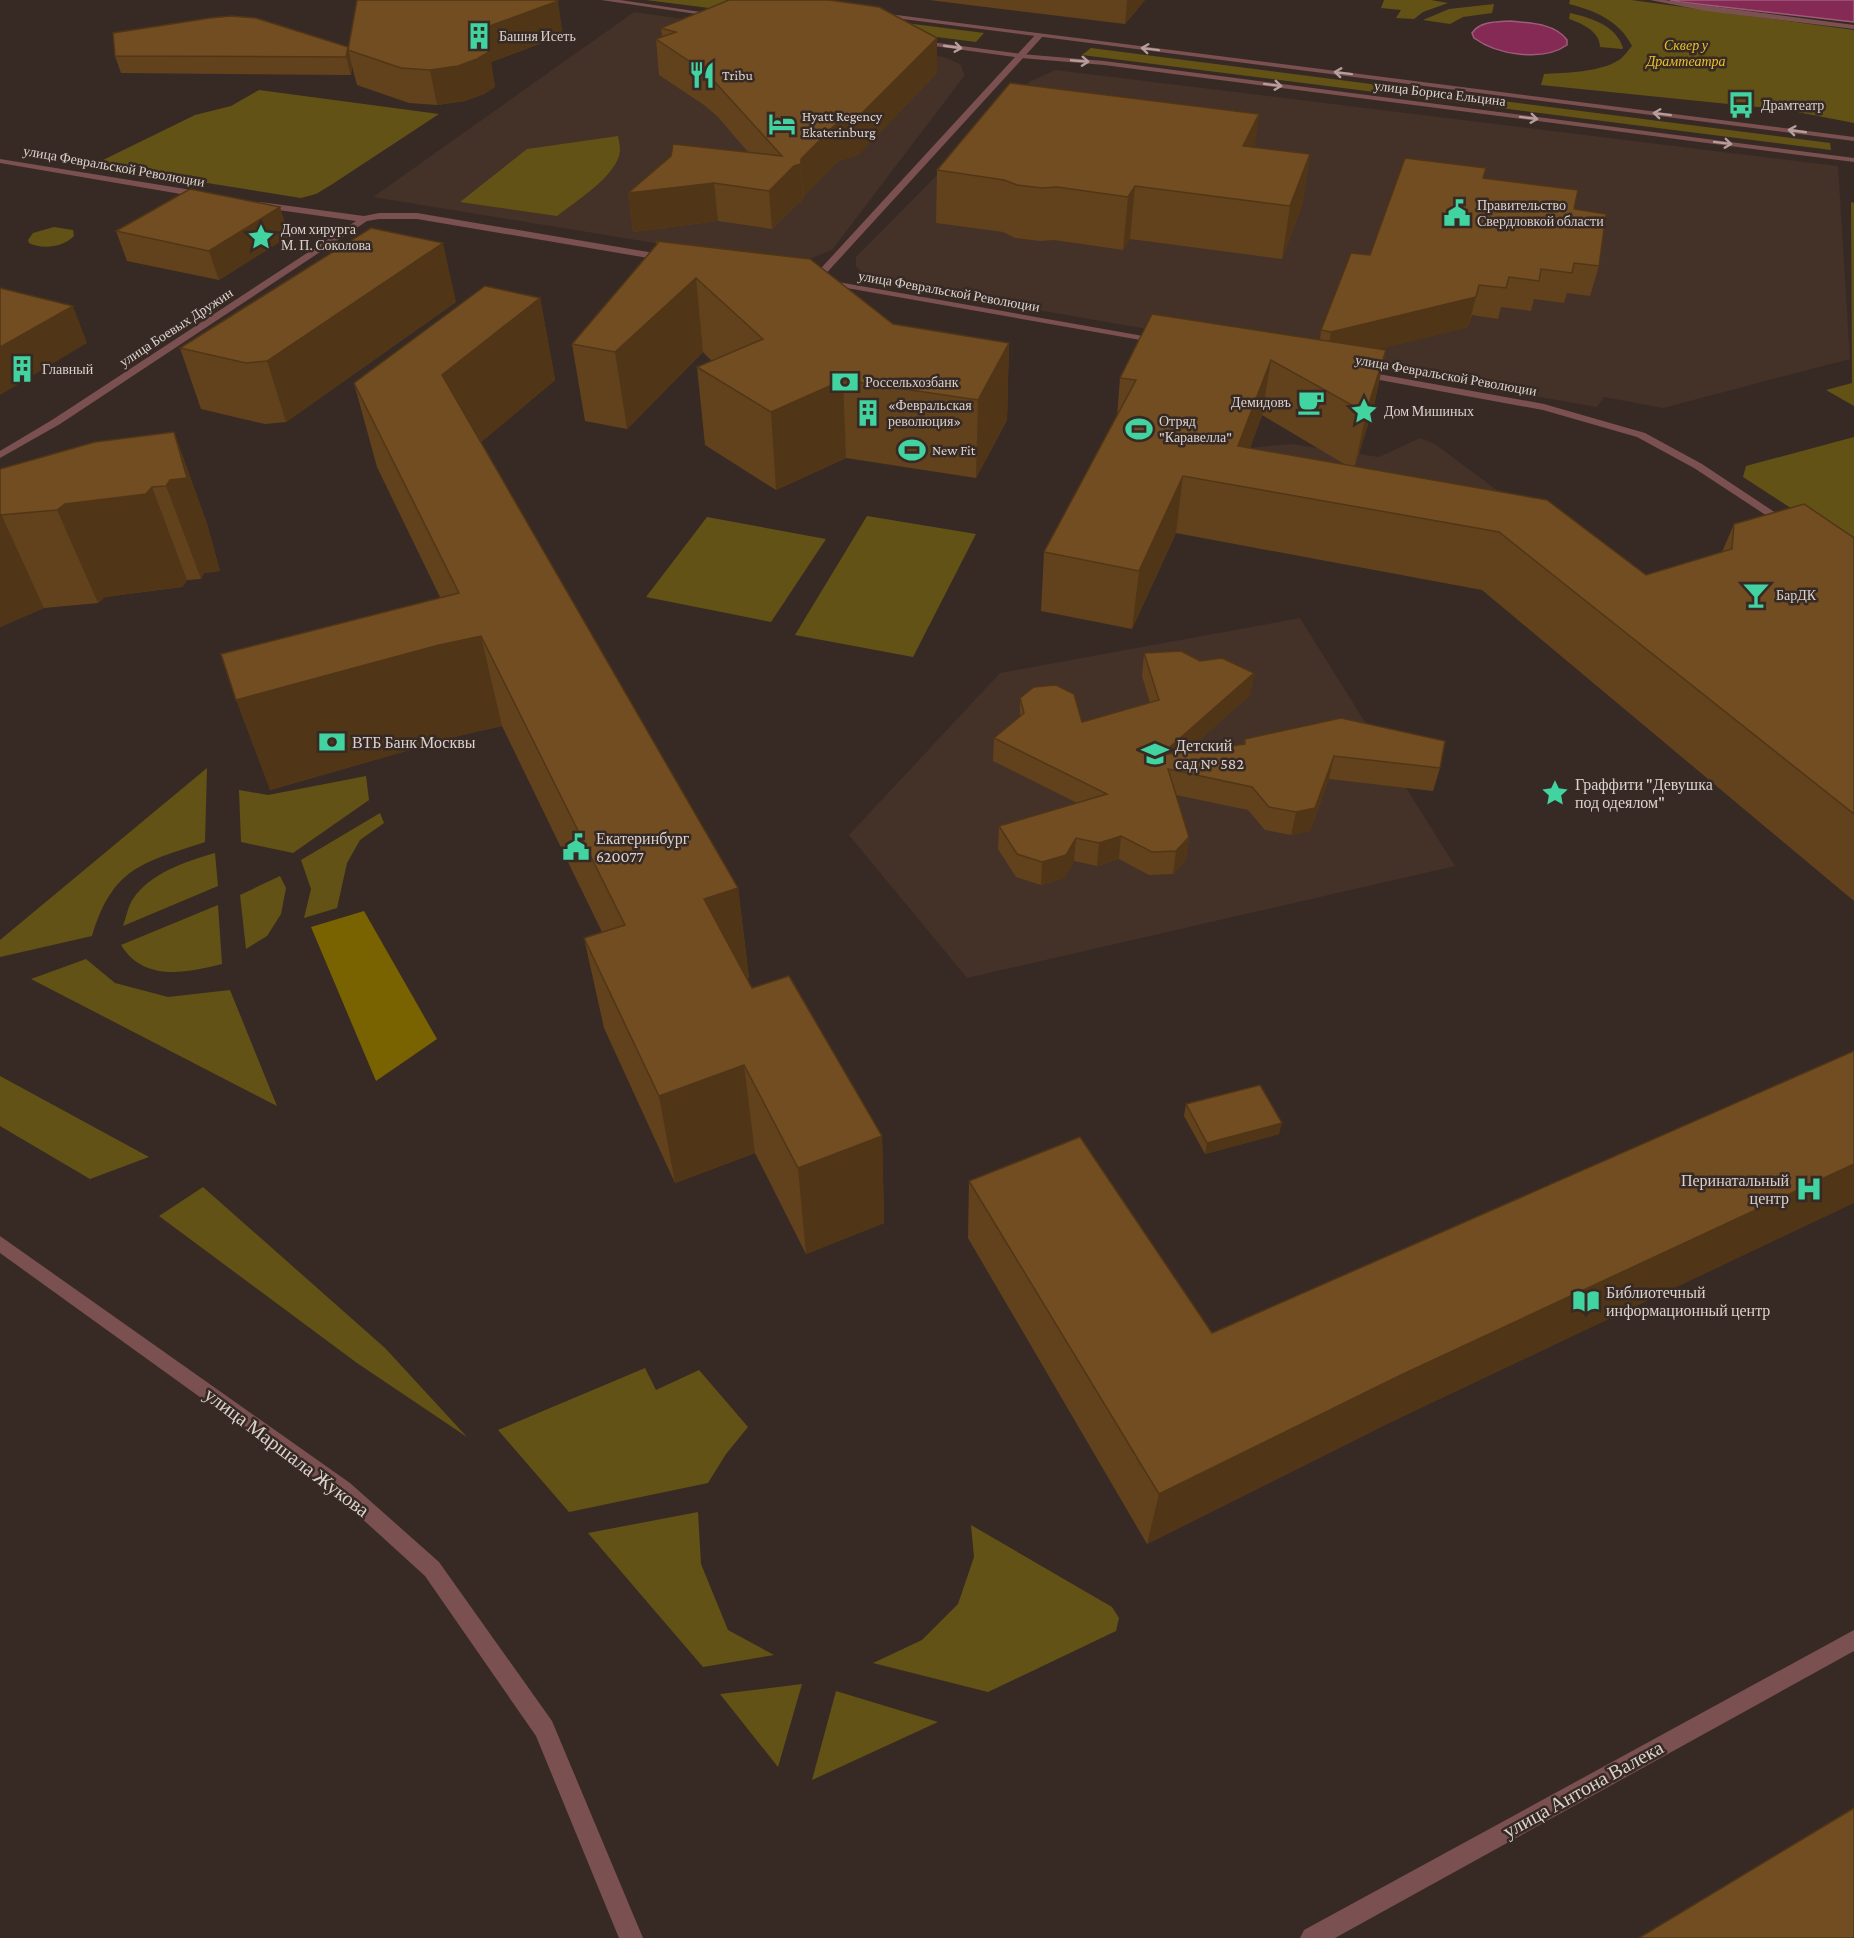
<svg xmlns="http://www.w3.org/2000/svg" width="1854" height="1938" font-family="'Crimson Pro',serif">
<rect width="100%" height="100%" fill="#372a24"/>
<g fill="#443128">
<path d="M634,12L944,57L960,64L965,75L832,250L809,259L793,261H764L373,197Z"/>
<path d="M1055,70L1838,166L1850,359L1663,408L1604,397L1597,407L882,283L864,275L856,266V257L1029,82Z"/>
<path d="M1420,438L1435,444L1561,538L1142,458L1291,444L1379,457Z"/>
<path d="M1300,618L1455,866L967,978L849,835L1000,673Z"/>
</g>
<g fill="#635215">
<path d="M646,0H724L984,33L976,42Z"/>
<path d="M1384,0H1431L1448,3L1423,12L1414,19L1396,18L1401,10L1381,8Z"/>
<path d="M1570,0H1631L1854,30V123L1787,110L1541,85L1544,74C1565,73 1601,72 1619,60C1624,57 1628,50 1632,46C1619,20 1595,11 1569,4Z"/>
<path d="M1494,4L1492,13L1463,17L1450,24L1423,20L1449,9Z"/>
<path d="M1570,13C1591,18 1616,25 1623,48L1622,49L1600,47C1600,31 1581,23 1569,19Z"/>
<path d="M1091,48L1830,143L1831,150L1082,55Z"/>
<path d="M259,90L439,114L331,185L316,194L301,198L100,166L103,160L195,115L231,106Z"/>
<path d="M618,136C619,141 620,146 620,151C618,175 575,202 557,216L460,202L527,149Z"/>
<path d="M1851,202L1854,203V406L1826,390L1852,383Z"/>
<path d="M54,227L73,230L74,236C63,247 43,250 29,243L28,240L33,233Z"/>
<path d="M1854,437V549L1743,477L1746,466Z"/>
<path d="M867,516L976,534L913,657L795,635Z"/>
<path d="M707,517L826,539L771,622L646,597Z"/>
<path d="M207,768L205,842C142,863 113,867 92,936L0,957V940Z"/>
<path d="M366,776L369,800L293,853L241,842L239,790L268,795Z"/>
<path d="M380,813L384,823L360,840L347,863L337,908L304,918L311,889L301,860Z"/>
<path d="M215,853L218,886L123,926C126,918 128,906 133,899C150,873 187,861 215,853Z"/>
<path d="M280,876L286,888L281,914L267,936L246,949L240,895Z"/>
<path d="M218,905L222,964C185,973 144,982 121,945Z"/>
<path d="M86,959L115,983L168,997L230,990L277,1106L31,979Z"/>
<path d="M0,1076L149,1157L90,1179L0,1126Z"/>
<path d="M203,1187L385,1348L467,1437L357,1363L159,1216Z"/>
<path d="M645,1368L656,1390L699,1370L748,1427L726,1454L708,1483L569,1512L498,1430Z"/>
<path d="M698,1512L701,1564L728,1630L774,1655L703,1667L588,1533Z"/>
<path d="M971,1525L1112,1607L1119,1618L1116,1631L988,1692L873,1663L922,1640L958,1604L974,1557Z"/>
<path d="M802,1684L778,1767L720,1694Z"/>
<path d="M836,1691L938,1722L812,1780Z"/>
</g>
<path fill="#796200" d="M364,911L437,1039L376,1081L311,927Z"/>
<g fill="#842a54" stroke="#9e5c79" stroke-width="1.5">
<path d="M1670,0H1854V22L1680,2Z"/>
<path d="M1510,21C1529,23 1555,23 1567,40V45C1543,62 1497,55 1474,38L1472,33C1480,21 1497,22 1510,21Z"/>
</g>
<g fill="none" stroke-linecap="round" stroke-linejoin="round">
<path fill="#7b5050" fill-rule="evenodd" d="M1650,0H1665L1854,25V29L1706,11Z"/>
<g fill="#7b5050" fill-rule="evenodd">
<path d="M1037,33L1044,35L821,279L1160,339L1165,342L1163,344L824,284L820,280L812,282V278Z"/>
<path d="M0,159L204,192L208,195L204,198L0,163Z"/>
<path d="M260,202L364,216L379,213H417L666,255L671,258L666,261L417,219H379L367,221L60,424L0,458V451L52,420L356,221L257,207L256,205Z"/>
<path d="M1362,371L1544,404L1645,433L1702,464L1794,525L1788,528L1784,527L1694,468L1637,437L1543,410L1358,376L1357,374Z"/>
<path d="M1854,1630V1651L1335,1938H1300L1304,1930Z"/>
</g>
<g fill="#7b5050" fill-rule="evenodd">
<path d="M601,0H620L721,15L717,17Z"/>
<path d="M881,13L1854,137V141L879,16Z"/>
<path d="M916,40L1021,54L1104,61L1854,158V162L1104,65L1021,58L919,44Z"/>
<path d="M0,1236L350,1483L439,1562L552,1721L643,1938H619L536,1736L425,1576L336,1495L0,1253Z"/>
</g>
</g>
<g fill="#62421c" fill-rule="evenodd">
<path d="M929,0H1145L1125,24Z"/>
<path d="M661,28L937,73L858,155L838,161L803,197V202L797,204L772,229L718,221L633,232L628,193L671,156L748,152L718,117L704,105L659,75L656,39L662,37Z"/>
<path d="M563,35L491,62L495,87L484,94L465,101L437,105L409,103L357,85L352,66L351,75L121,73L115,56L349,50Z"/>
<path d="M1259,114L1254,148L1310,154L1302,206L1282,259L1130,239L1123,250L1054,240L1040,241L1015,238L1003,232L936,223L937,170Z"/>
<path d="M1484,178L1574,209L1599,266L1590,296L1567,293L1564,303L1534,299L1531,311L1501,307L1498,319L1472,315L1468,327L1379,349L1386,350L1374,405L1355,466L1646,575L1722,552L1734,524L1854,538V901L1482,590L1176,533L1132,629L1041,611L1044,552L1117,417L1120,378L1320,340L1321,330L1370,255ZM1262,415L1346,465L1250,448Z"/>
<path d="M116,231L289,236L219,280L127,261Z"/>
<path d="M656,241L893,324L1009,343L1007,420L976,478L846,458L776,490L705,445L697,367L712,361L703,352L627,429L585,421L572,344L656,246Z"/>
<path d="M540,298L555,380L481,442L738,888L749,978H747L752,988L882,1136L884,1223L806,1254L755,1153L675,1183L604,1028L584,938L602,932L502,726L462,735L270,790L440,597L377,467L354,383Z"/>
<path d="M456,302L286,422L265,424L201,409L180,348Z"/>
<path d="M174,432L207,524L220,571L204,573L201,579L187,580L182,587L105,597L98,603L44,608L0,627V469Z"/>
<path d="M1144,653L1200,661L1254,673L1250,695L1187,751L1244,744L1245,739L1440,768L1433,791L1329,779L1310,831L1291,835L1265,830L1248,810L1176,795L1189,837L1186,860L1173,874L1149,875L1119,859L1097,866L1074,861L1064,878L1041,885L1016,877L998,849L999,826L1077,803L993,761L994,738L1020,716V698L1082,722L1150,703L1142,676Z"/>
<path d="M1186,1104L1279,1134L1205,1154L1184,1116Z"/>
<path d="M969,1181L1212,1333L1381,1427L1147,1544L968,1238Z"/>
</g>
<g fill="#503617">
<path d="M1127,0H1145L1125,24Z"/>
<path d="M558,1L563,35L491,62L495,87L484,94L465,101L437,105L430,70L484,28Z"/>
<path d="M937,38V73L858,155L838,161L803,197L801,159L836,124Z"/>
<path d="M348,47L352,66L351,75L346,57Z"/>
<path d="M1259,114L1252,165L1243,146Z"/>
<path d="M1310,154L1302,206L1282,259L1290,206Z"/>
<path d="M801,164L803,202L797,204L772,229L769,191L794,166Z"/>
<path d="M714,183L718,221L633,232L628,193Z"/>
<path d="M1135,186L1130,239L1123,250L1128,197Z"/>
<path d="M280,207L289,236L219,280L209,251Z"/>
<path d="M443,243L456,302L286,422L267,361Z"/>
<path d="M696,278L703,352L627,429L615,352Z"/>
<path d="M1476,297L1468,327L1325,363L1331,332Z"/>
<path d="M540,298L555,380L461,459L442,375Z"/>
<path d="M73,306L87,343L0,395V347Z"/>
<path d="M1009,343L1007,420L976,478L978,400Z"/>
<path d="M1386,350L1374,405L1354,470L1366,413Z"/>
<path d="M1271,360L1262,415L1236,486L1238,446Z"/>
<path d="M843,380L846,458L776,490L771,412Z"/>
<path d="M174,432L207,524L220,571L204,573L201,579L166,486Z"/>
<path d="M1183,476L1176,533L1132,629L1139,571Z"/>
<path d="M152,487L187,580L182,587L105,597L98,603L57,510L65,504Z"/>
<path d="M1,514L44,608L0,627V515Z"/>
<path d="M481,636L502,726L462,735L270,790L236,700L439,645Z"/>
<path d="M1254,673L1250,695L1157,778L1161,755Z"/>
<path d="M1334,756L1329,779L1310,831L1291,835L1296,812Z"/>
<path d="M1121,836L1119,859L1097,866L1099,843Z"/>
<path d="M1189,837L1186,860L1173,874L1176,851Z"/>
<path d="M1076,838L1074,861L1064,878L1041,885L1042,862Z"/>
<path d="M738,888L749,978L716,989L704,899Z"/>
<path d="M744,1065L755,1153L675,1183L659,1096Z"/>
<path d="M1282,1123L1279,1134L1205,1154L1207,1143Z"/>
<path d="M882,1136L884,1223L806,1254L798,1168Z"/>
<path d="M1854,1164V1203L1381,1427L1147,1544L1159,1494L1403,1374Z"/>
</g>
<g fill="#724d21" stroke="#503617" stroke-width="1.5">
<path d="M357,0H556L558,1L484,28L489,52L477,59L458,66L430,70L401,68L348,50Z"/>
<path d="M729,0H829L879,7L937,38L857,118L836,124L801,159V164L794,166L769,191L714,183L628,193L671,156L673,144L782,156L714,81L701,69L656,39L676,32L661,28Z"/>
<path d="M231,16L256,18L348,47L346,57L115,56L113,33L210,18Z"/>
<path d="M1010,83L1259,114L1243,146L1310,154L1290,206L1135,186L1128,197L1057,187L1042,188L1017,185L1004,180L937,170Z"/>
<path d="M1405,158L1486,168L1483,178L1578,190L1574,209L1606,214L1599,266L1574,263L1572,273L1541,269L1539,281L1509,277L1506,288L1479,285L1476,297L1331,332L1321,330L1351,253L1370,255Z"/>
<path d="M190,189L280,207L209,251L116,231Z"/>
<path d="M371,228L443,243L267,361L246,363L180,348Z"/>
<path d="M656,241L810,259L893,324L1009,343L978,400L843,380L771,412L697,367L763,339L696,278L615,352L572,344L658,243Z"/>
<path d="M485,286L540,298L442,375L738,888L704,899L752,988L789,976L882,1136L798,1168L744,1065L659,1096L584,938L625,925L481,636L439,645L236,700L221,654L459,593L354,383Z"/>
<path d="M0,288L73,306L0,347Z"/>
<path d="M1152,314L1386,350L1366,413L1271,360L1238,446L1547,500L1646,575L1732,549L1734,524L1804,504L1854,538V814L1499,532L1183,476L1139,571L1044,552L1136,380L1120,378Z"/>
<path d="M174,432L187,478L170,480L166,486L152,487L146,494L65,504L57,510L0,515V469L95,442Z"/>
<path d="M1181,651L1200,661L1222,658L1254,673L1161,755L1245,744V739L1341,718L1445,741L1440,768L1334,756L1315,808L1296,812L1269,807L1252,787L1168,769L1189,837L1176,851L1152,852L1121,836L1099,843L1076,838L1066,855L1042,862L1017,854L999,826L1107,794L994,738L1024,713L1020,698L1034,687L1056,685L1074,694L1082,722L1159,700L1144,653Z"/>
<path d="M1854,1051V1164L1403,1374L1159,1494L969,1181L1080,1137L1212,1333Z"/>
<path d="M1260,1085L1282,1123L1207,1143L1186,1104Z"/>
<path d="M1854,1808V1938H1639Z"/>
</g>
<defs><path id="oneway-shaft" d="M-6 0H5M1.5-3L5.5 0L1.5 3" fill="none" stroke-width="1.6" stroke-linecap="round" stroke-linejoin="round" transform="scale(1.5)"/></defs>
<g stroke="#b59e9c">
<use href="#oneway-shaft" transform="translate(953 47) rotate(8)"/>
<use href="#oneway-shaft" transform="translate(1150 49) rotate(-173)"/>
<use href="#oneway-shaft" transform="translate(1080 61) rotate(5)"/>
<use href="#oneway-shaft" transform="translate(1343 73) rotate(-173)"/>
<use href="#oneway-shaft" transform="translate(1273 85) rotate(7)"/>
<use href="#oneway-shaft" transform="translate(1662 114) rotate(-173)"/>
<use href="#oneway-shaft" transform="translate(1529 118) rotate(7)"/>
<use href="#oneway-shaft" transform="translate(1797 131) rotate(-172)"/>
<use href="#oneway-shaft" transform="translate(1723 143) rotate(7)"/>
</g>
<defs>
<symbol id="building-bare" viewBox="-9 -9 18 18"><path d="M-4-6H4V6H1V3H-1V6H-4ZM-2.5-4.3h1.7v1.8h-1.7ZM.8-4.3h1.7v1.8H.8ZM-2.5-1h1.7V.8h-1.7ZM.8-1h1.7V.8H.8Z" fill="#41d4a1" stroke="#372a24" stroke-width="2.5" paint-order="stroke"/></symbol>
<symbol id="restaurant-bare" viewBox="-9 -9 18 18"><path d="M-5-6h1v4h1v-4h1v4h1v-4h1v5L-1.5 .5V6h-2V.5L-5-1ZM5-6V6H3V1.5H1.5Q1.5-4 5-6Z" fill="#41d4a1" stroke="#372a24" stroke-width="2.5" paint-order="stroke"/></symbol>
<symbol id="bus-bare" viewBox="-9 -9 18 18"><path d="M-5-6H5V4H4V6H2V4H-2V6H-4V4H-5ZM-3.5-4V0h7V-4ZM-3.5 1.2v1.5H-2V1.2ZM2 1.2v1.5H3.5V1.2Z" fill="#41d4a1" stroke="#372a24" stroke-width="2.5" paint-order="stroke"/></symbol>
<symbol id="hotel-bare" viewBox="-9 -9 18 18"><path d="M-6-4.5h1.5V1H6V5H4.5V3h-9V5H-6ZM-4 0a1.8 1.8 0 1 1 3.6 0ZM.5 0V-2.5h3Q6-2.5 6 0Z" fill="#41d4a1" stroke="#372a24" stroke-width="2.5" paint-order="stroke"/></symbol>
<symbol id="civic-bare" viewBox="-9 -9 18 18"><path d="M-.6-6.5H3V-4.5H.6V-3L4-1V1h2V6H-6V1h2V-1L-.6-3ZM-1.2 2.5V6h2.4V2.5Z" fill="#41d4a1" stroke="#372a24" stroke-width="2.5" paint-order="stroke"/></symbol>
<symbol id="sight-bare" viewBox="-9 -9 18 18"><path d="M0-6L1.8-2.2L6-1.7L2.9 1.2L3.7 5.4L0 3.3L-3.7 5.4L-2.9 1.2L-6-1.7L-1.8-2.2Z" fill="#41d4a1" stroke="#372a24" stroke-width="2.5" paint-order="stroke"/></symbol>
<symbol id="bank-bare" viewBox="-9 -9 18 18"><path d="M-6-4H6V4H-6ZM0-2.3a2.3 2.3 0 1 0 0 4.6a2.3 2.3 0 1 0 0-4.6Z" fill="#41d4a1" stroke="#372a24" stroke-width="2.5" paint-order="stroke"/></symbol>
<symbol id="cafe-bare" viewBox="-9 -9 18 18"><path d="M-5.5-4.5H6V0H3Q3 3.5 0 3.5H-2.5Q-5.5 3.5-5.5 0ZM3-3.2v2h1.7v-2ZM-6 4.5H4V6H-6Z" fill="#41d4a1" stroke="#372a24" stroke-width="2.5" paint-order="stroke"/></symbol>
<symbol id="stadium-bare" viewBox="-9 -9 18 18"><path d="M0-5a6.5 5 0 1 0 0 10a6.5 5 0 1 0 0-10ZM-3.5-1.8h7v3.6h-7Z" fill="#41d4a1" stroke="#372a24" stroke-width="2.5" paint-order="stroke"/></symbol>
<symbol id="bar-bare" viewBox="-9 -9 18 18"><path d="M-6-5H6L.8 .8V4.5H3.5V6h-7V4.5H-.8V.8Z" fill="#41d4a1" stroke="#372a24" stroke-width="2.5" paint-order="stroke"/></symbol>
<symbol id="school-bare" viewBox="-9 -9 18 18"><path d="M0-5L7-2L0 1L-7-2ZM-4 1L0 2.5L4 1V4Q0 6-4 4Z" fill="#41d4a1" stroke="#372a24" stroke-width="2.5" paint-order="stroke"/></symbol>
<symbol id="hospital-bare" viewBox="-9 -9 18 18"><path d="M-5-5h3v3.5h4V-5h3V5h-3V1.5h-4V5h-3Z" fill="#41d4a1" stroke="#372a24" stroke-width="2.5" paint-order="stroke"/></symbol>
<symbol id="library-bare" viewBox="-9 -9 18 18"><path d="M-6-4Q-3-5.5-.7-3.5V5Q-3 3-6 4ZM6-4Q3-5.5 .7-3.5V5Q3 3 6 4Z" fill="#41d4a1" stroke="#372a24" stroke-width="2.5" paint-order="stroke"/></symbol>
</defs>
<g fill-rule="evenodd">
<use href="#building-bare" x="460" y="17" width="38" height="38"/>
<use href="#restaurant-bare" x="683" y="56" width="38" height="38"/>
<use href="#bus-bare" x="1722" y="86" width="38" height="38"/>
<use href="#hotel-bare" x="763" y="105" width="38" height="38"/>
<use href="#civic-bare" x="1438" y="194" width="38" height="38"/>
<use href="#sight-bare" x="242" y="218" width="38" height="38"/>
<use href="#building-bare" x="3" y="350" width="38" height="38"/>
<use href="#bank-bare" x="826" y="363" width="38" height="38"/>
<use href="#cafe-bare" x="1292" y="383" width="38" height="38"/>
<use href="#sight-bare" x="1345" y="392" width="38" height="38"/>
<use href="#building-bare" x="849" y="394" width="38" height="38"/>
<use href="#stadium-bare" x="1120" y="410" width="38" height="38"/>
<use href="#stadium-bare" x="893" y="431" width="38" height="38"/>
<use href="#bar-bare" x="1737" y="576" width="38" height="38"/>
<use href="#bank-bare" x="313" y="723" width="38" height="38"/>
<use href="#school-bare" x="1136" y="735" width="38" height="38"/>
<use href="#sight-bare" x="1536" y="774" width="38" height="38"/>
<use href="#civic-bare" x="557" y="828" width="38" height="38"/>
<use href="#hospital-bare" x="1790" y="1170" width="38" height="38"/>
<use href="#library-bare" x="1567" y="1282" width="38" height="38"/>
</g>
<g text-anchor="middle" stroke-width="5" stroke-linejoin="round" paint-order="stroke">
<g font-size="14" fill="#dbd2ce" stroke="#372a24" text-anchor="start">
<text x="499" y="41">Башня Исеть</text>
<text x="722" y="80">Tribu</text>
<text x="1761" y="110">Драмтеатр</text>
<text x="802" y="121">Hyatt Regency<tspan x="802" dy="16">Ekaterinburg</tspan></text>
<text x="1477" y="210">Правительство<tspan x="1477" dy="16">Свердловкой области</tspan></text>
<text x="281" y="234">Дом хирурга<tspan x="281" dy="16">М. П. Соколова</tspan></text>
<text x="42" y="374">Главный</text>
<text x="865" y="387">Россельхозбанк</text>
<text x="1291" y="407" text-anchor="end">Демидовъ</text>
<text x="888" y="410">«Февральская<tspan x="888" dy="16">революция»</tspan></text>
<text x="1384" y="416">Дом Мишиных</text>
<text x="1159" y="426">Отряд<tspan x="1159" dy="16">"Каравелла"</tspan></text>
<text x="932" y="455">New Fit</text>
<text x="1776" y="600">БарДК</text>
</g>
<g font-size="14" font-style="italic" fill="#eac128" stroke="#372a24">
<text x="1686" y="50">Сквер у<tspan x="1686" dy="16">Драмтеатра</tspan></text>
</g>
<g font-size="14" fill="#dbd2ce" stroke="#372a24">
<text transform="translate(1440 93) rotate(7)" y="5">улица Бориса Ельцина</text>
<text transform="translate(114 166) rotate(10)" y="5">улица Февральской Революции</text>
<text transform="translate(949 291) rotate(10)" y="5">улица Февральской Революции</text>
<text transform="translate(176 327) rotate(-33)" y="5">улица Боевых Дружин</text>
<text transform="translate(1446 375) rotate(10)" y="5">улица Февральской Революции</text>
</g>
<g font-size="16" fill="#dbd2ce" stroke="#372a24" text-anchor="start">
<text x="352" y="748">ВТБ Банк Москвы</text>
<text x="1175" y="751">Детский<tspan x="1175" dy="18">сад № 582</tspan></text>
<text x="1575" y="790">Граффити "Девушка<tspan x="1575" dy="18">под одеялом"</tspan></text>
<text x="596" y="844">Екатеринбург<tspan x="596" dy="18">620077</tspan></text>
<text x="1789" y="1186" text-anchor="end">Перинатальный<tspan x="1789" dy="18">центр</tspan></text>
<text x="1606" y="1298">Библиотечный<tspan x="1606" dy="18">информационный центр</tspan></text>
</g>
<g font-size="20" fill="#dbd2ce" stroke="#372a24">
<text transform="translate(287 1452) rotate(37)" y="7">улица Маршала Жукова</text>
<text transform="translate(1583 1789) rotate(-29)" y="7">улица Антона Валека</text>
</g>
</g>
</svg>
